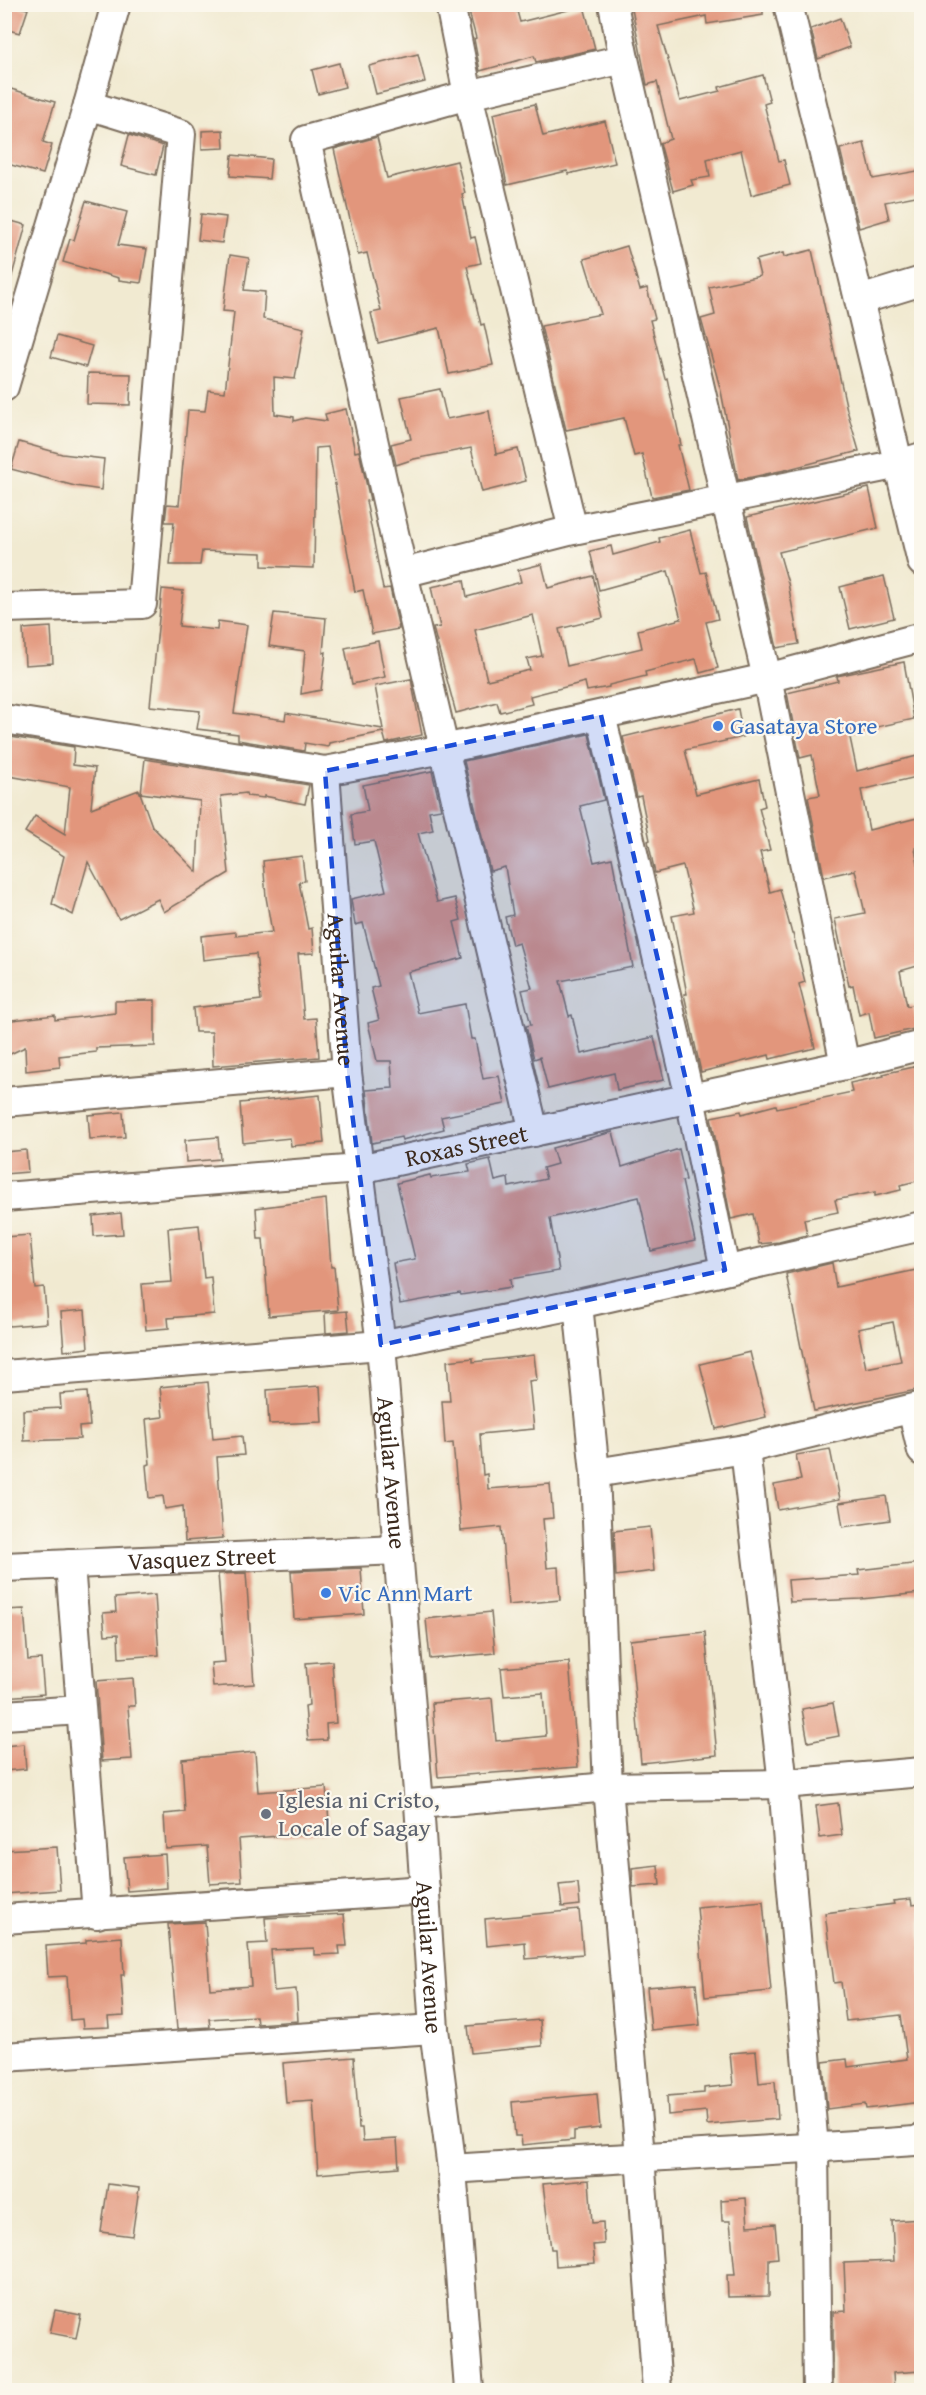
<svg xmlns="http://www.w3.org/2000/svg" width="926" height="2395" font-family="'Gentium Book Plus',serif">
<rect width="100%" height="100%" fill="#fbf7ec"/>
<filter id="ink" filterUnits="userSpaceOnUse"><feTurbulence type="fractalNoise" baseFrequency=".0167" numOctaves="2"/><feDisplacementMap in="SourceGraphic" scale="12" xChannelSelector="R" yChannelSelector="G"/><feConvolveMatrix kernelMatrix="1 2 1 2 8 2 1 2 1" color-interpolation-filters="sRGB"/></filter>
<filter id="wash" filterUnits="userSpaceOnUse"><feTurbulence type="fractalNoise" baseFrequency=".008" numOctaves="4" result="noise"/><feDisplacementMap in="SourceGraphic" scale="24" xChannelSelector="R" yChannelSelector="G"/><feGaussianBlur stdDeviation="1.35" result="paint"/><feColorMatrix in="noise" values="0 0 0 0 0 0 0 0 0 0 0 0 0 0 0 0 0 1.4 0 .05"/><feComposite in="paint" operator="in"/></filter>
<g filter="url(#wash)">
<rect width="100%" height="100%" fill="#f1ead1"/>
<g id="blocks">
<g fill="#e2967b" fill-rule="evenodd">
<path d="M4,4L28,9L20,33L4,29Z"/>
<path d="M467,4H515L520,22L584,6L595,49L536,62L534,56L480,71L474,39L476,38Z"/>
<path d="M631,4H763V15L707,24L706,16L658,26L680,101L720,91L719,87L763,75L770,102L764,104L779,161L784,160L790,185L751,195L741,150L707,159L710,177L691,180L693,185L673,191L660,143L671,139L657,82L647,85Z"/>
<path d="M840,18L850,47L818,59L811,29Z"/>
<path d="M418,54L425,82L376,94L369,66Z"/>
<path d="M339,63L345,87L318,94L312,70Z"/>
<path d="M11,89L55,102L43,142L52,145L43,174L4,163V140L10,120L4,119V110Z"/>
<path d="M535,104L543,136L605,121L615,163L568,174L567,171L507,185L493,114Z"/>
<path d="M223,130L224,148L202,149V131Z"/>
<path d="M129,135L163,146L156,175L121,166Z"/>
<path d="M377,137L387,178L457,161L465,193L462,194L471,238L475,237L481,263L467,266L481,325L484,324L493,365L449,374L439,328L378,343L371,313L381,311L367,253L358,255L334,149Z"/>
<path d="M864,143L873,179L917,171L921,195L885,202L889,219L859,228L840,149Z"/>
<path d="M232,155L271,159L269,179L230,176Z"/>
<path d="M86,201L127,212L118,245L147,249L141,283L119,280V278L63,262L70,239L74,240Z"/>
<path d="M201,214L226,217L222,243L198,240Z"/>
<path d="M4,219L26,225L10,283L4,282Z"/>
<path d="M627,246L640,290L647,288L655,319L650,320L665,379L667,378L681,445H678L689,490L652,497L642,454L634,456L624,418L566,430L541,326L601,314L584,259Z"/>
<path d="M812,250L847,410L859,451L785,470L738,480L721,391L701,319L715,315L709,287L760,276L756,260L783,253L784,257Z"/>
<path d="M230,255L249,258L244,290L265,292L263,319L304,328L295,379L274,377L275,414L294,417V421L305,418L327,421L325,414L346,409L355,452L359,451L370,500L366,501L383,589L390,588L399,629L372,634L363,590L355,592L328,447L316,448L314,568L262,566V553L202,551L200,565H170L174,522H165L167,504L179,505L188,410L205,411L208,390L225,392L234,312L223,311Z"/>
<path d="M57,336L92,346L86,367L51,357Z"/>
<path d="M88,373L131,374L130,405L87,404Z"/>
<path d="M440,389L447,419L489,411L496,454L518,449L526,481L482,492L471,448L414,459L396,465L391,444L411,439L401,397Z"/>
<path d="M19,442L62,454L104,459L101,490L75,486L11,469Z"/>
<path d="M869,488L878,528L779,552L788,583L799,644L777,648L747,517Z"/>
<path d="M690,530L701,573L706,572L718,619L706,622L718,668L700,673L696,659L645,672L646,676L609,685V687L587,691L585,682L530,696L532,704L500,712L497,702L456,713L433,628L440,627L431,587L464,580L467,597L521,582L518,570L542,564L548,588L593,576L603,618L559,629L567,666L642,648L638,630L681,619L668,571L599,590L590,551L611,546L613,555L660,542L659,538ZM533,615L542,656L527,659L530,670L487,680L475,630Z"/>
<path d="M884,576L894,618L850,629L840,587Z"/>
<path d="M162,589L183,591L179,626L217,630L218,621L247,625L234,713L285,720L286,713L383,729L375,686L411,679L422,735L386,743L383,732L329,743L328,747L305,743L304,751L238,740V734L197,729L200,711L150,706Z"/>
<path d="M274,613L326,618L323,653L326,652L321,690L301,694L305,651L269,646Z"/>
<path d="M51,627L53,663L25,665L23,629Z"/>
<path d="M378,641L385,677L352,684L345,648Z"/>
<path d="M904,662L914,719L849,733L857,771L921,755V776L861,790L869,830L921,817V847L915,848L921,878V965L900,971L907,1006L913,1005L918,1028L874,1038L869,1012L859,1015L853,985L849,986L835,919L865,913L855,870L824,877L808,797L820,795L812,755L800,758L787,693L838,681L837,676Z"/>
<path d="M738,709L743,737L685,750L696,794L759,779L765,806L759,808L770,850L760,852L770,892L780,889L792,934H793L805,982L799,984L815,1048L770,1059L769,1055L701,1072L684,994H687L672,916L694,912L683,866L655,873L648,841L650,840L641,796L637,797L623,737Z"/>
<path d="M589,734L604,800L580,806L594,862L612,858L633,967L560,981L569,1016L572,1015L581,1054L654,1037L664,1080L617,1090L614,1073L548,1089L540,1057L534,1059L526,1026L531,1025L522,990L532,988L519,943L512,945L505,917L513,915L505,867L490,871L464,761Z"/>
<path d="M4,736L74,747L73,765L95,768L91,808L139,790L152,826L197,872L200,801L141,793L145,759L309,785L305,804L264,796V798L247,796L246,793L221,796L229,873L164,912L158,899L119,919L88,862L73,915L52,904L64,856L25,832L35,816L65,834L70,787L4,775Z"/>
<path d="M432,771L441,809L429,811L433,830L418,833L437,902L455,898L461,920L454,922L463,958L408,972L418,1013L465,1004L471,1039H475L483,1079L499,1076L505,1104L441,1117L444,1129L402,1140L401,1137L372,1143L366,1090L393,1088L391,1061H377L368,1023L379,1020L371,988L379,986L363,923L355,925L351,899L386,891L374,841L355,844L351,814L368,811L363,785Z"/>
<path d="M302,856L305,881L299,882L308,929L312,928L314,953L298,954L304,1019L316,1018L319,1057L213,1066L212,1032H195L193,1008L261,1000L256,954L203,960L201,936L236,932V936L272,932L266,897L263,861Z"/>
<path d="M155,1000V1046L96,1048V1052L59,1056L60,1067L26,1071L25,1047L4,1057V1021L55,1015V1020L115,1013V1001Z"/>
<path d="M918,1066L921,1083V1180L900,1185L901,1190L875,1196V1192L835,1200L838,1212L804,1219L807,1235L779,1242L759,1244L753,1214L731,1219L711,1117L741,1111L742,1114L776,1105L777,1108L852,1092L850,1083L884,1076L883,1074Z"/>
<path d="M320,1095L324,1143L291,1146L290,1138L243,1143L240,1103Z"/>
<path d="M123,1112L125,1137L90,1139L88,1115Z"/>
<path d="M613,1132L622,1167L679,1149L686,1180L682,1181L695,1241L651,1251L639,1197L550,1218L559,1271L510,1279L511,1287L461,1295L460,1293L400,1304L393,1263L415,1259L397,1183L430,1175L431,1178L470,1172L468,1164L490,1159L495,1181L508,1178L509,1187L546,1179L543,1168L557,1164L552,1148Z"/>
<path d="M218,1137L220,1159L186,1162L185,1140Z"/>
<path d="M26,1150L28,1172L4,1174V1152Z"/>
<path d="M326,1199L331,1267H334L338,1310L269,1316L263,1239H258L256,1208Z"/>
<path d="M121,1213L123,1234L94,1236L93,1216Z"/>
<path d="M199,1225L204,1278L211,1277L214,1314L168,1318L169,1328L146,1330L142,1284L172,1282L168,1228Z"/>
<path d="M30,1235L35,1288L44,1287L47,1323L9,1326L4,1275V1237Z"/>
<path d="M832,1263L836,1287L921,1269V1316L916,1317L921,1345V1389L814,1411L786,1274ZM893,1322L901,1361L866,1368L858,1329Z"/>
<path d="M85,1310L88,1348L64,1351L61,1312Z"/>
<path d="M347,1311L349,1331L326,1333L325,1313Z"/>
<path d="M750,1352L766,1417L716,1429L700,1364Z"/>
<path d="M534,1355L537,1380L529,1381L534,1429L480,1434L483,1475L487,1474L488,1489L550,1484L553,1518L543,1519L547,1568L558,1567L560,1600L508,1605L501,1527L461,1531L453,1443L445,1444L442,1401H450L447,1361L473,1358V1362Z"/>
<path d="M208,1382L213,1439L242,1436L244,1455L217,1457L223,1538L185,1541L183,1506L165,1509L163,1496L149,1498L146,1465L150,1464L146,1419L163,1417L160,1387Z"/>
<path d="M320,1386L322,1422L269,1424L267,1390Z"/>
<path d="M87,1392L90,1426L79,1427L80,1439L24,1441L23,1410L61,1408L60,1394Z"/>
<path d="M830,1449L840,1499L778,1510L774,1485L801,1480L796,1455Z"/>
<path d="M886,1496L890,1520L843,1527L839,1503Z"/>
<path d="M650,1527L654,1571L616,1576L614,1531Z"/>
<path d="M921,1563V1593L861,1599L790,1602L788,1580L859,1575L858,1570Z"/>
<path d="M361,1568L364,1614L294,1619L291,1571Z"/>
<path d="M246,1573L254,1684L213,1687L211,1663L225,1662L218,1574Z"/>
<path d="M155,1595L159,1655L119,1658L118,1634L105,1635L103,1613L116,1612L115,1598Z"/>
<path d="M24,1609L28,1660L41,1659L44,1694L4,1697V1610Z"/>
<path d="M491,1612L495,1653L430,1659L426,1619Z"/>
<path d="M705,1632L717,1755L641,1763L630,1640Z"/>
<path d="M332,1661L336,1723L326,1724L327,1740L308,1741L305,1706L309,1705L306,1663Z"/>
<path d="M569,1662L578,1767L438,1777L432,1703L492,1698L496,1741L546,1736L543,1693L504,1696L501,1668Z"/>
<path d="M133,1678L135,1706H128L132,1759L102,1761L96,1681Z"/>
<path d="M833,1703L839,1736L808,1742L802,1709Z"/>
<path d="M24,1744L26,1769L4,1771V1746Z"/>
<path d="M255,1752L258,1792L326,1787L330,1832L239,1839L242,1882L210,1884L207,1846L166,1849L164,1814L185,1812L182,1759Z"/>
<path d="M838,1803L842,1835L820,1838L816,1806Z"/>
<path d="M57,1847L60,1890L4,1894V1850Z"/>
<path d="M165,1854L167,1888L127,1891L124,1857Z"/>
<path d="M658,1865L660,1885L633,1887L632,1868Z"/>
<path d="M578,1883L580,1905L562,1907L559,1885Z"/>
<path d="M911,1899L912,1905L921,1904V2102L866,2109L865,2104L827,2109L823,2062L847,2059L848,2067L907,2059L901,2015L846,2021L841,1982L834,1983L825,1913L894,1904L893,1901Z"/>
<path d="M763,1901L771,1991L705,1997L697,1907Z"/>
<path d="M579,1910L583,1954L526,1959L525,1942L487,1946L485,1919Z"/>
<path d="M344,1914L347,1946H339L340,1954L314,1955V1948L271,1950L274,1991L296,1989L298,2021L257,2024L256,2016L209,2019L210,2027L177,2029L168,1924L205,1922L210,1989L251,1986L248,1944L267,1943L265,1918Z"/>
<path d="M122,1937L124,1975H121L124,2016L108,2017L109,2027L83,2028L82,2019L70,2020L67,1976L48,1977L46,1946L86,1943V1940Z"/>
<path d="M696,1983L700,2025L651,2030L647,1987Z"/>
<path d="M540,2020L542,2046L471,2053L468,2026Z"/>
<path d="M756,2051L759,2083L775,2081L778,2119L707,2125L706,2111L668,2115L667,2096L704,2093V2088L733,2085L730,2053Z"/>
<path d="M354,2057L359,2128H362L363,2141L397,2139L399,2167L318,2174L313,2101L286,2103L283,2063Z"/>
<path d="M597,2094L600,2128L574,2131V2140L522,2145L521,2136H515L512,2102Z"/>
<path d="M589,2180L592,2223L603,2222L604,2244L593,2245L595,2263L556,2266L555,2249H551L543,2184Z"/>
<path d="M108,2184L139,2188L132,2236L101,2232Z"/>
<path d="M746,2198L748,2226L775,2224L778,2258L769,2259V2296L728,2297L727,2275H735L730,2221H722L721,2200Z"/>
<path d="M921,2219V2371L893,2373L894,2391H833V2312L846,2311L844,2263L894,2261L892,2221Z"/>
<path d="M55,2310L81,2315L76,2338L50,2333Z"/>
</g>
</g>
</g>
<g filter="url(#ink)">
<use href="#blocks" fill-opacity="0" stroke="#7b6d5d" stroke-width="1.5"/>
<g fill="none" stroke-linecap="round" stroke-linejoin="round">
<defs>
<g id="minor">
<path d="M450,4L468,95L573,530"/>
<path d="M613,4L624,59L767,678L845,1065"/>
<path d="M788,4L922,562"/>
<path d="M860,300L922,281"/>
<path d="M4,387L88,105L116,4"/>
<path d="M403,573L573,530L899,464L922,457"/>
<path d="M4,608L142,604L181,134L88,105"/>
<path d="M601,715L690,1098L725,1270"/>
<path d="M4,719L325,771L444,749L767,678L922,637"/>
<path id="s1" d="M325,771L347,1072L381,1345L419,1804L434,2029L452,2169L469,2390"/>
<path d="M4,1102L347,1072"/>
<path d="M534,1132L403,573L306,140L468,95L624,59"/>
<path id="s2" d="M4,1197L359,1169L845,1065L922,1045"/>
<path d="M578,1304L595,1473L608,1787L640,2156L657,2390"/>
<path d="M4,1375L381,1345L578,1304L922,1226"/>
<path d="M912,1409L922,1451"/>
<path d="M745,1449L783,1784L814,2148L817,2390"/>
<path d="M595,1473L745,1449L922,1406"/>
<path d="M70,1564L97,1914"/>
<path id="s3" d="M4,1567L399,1550"/>
<path d="M4,1715L81,1710"/>
<path d="M419,1804L608,1787L783,1784L922,1772"/>
<path d="M4,1919L425,1890"/>
<path d="M4,2057L434,2029"/>
<path d="M452,2169C606,2158 761,2152 915,2141L922,2138"/>
</g>
</defs>
<use href="#minor" stroke="#7b6d5d" stroke-width="32"/>
<use href="#minor" stroke="#fff" stroke-width="28"/>
</g>
</g>
<path fill="#1d4ed8" fill-opacity="0.2" stroke="#1d4ed8" stroke-width="4.5" stroke-dasharray="12 8" stroke-linejoin="round" d="M601,715L690,1098L725,1270L381,1345L347,1072L325,771Z"/>
<g fill="#3f7fe0" stroke="#fbf7ec" stroke-width="2">
<circle cx="718" cy="726" r="6"/>
<circle cx="326" cy="1593" r="6"/>
</g>
<circle fill="#6b7280" stroke="#fbf7ec" stroke-width="2" cx="266" cy="1814" r="6"/>
<g text-anchor="middle" stroke-width="4.5" stroke-linejoin="round" paint-order="stroke">
<g font-size="24" fill="#366cbe" stroke="#fbf7ec" text-anchor="start">
<text x="730" y="734">Gasataya Store</text>
<text x="338" y="1601">Vic Ann Mart</text>
</g>
<g font-size="24" fill="#3b2a1e" stroke="#fbf7ec">
<text dy="8" stroke="none"><textPath href="#s1" startOffset="219">Aguilar Avenue</textPath></text>
<text dy="8" stroke="none"><textPath href="#s2" startOffset="466">Roxas Street</textPath></text>
<text dy="8" stroke="none"><textPath href="#s1" startOffset="705">Aguilar Avenue</textPath></text>
<text dy="8" stroke="none"><textPath href="#s3" startOffset="198">Vasquez Street</textPath></text>
<text dy="8" stroke="none"><textPath href="#s1" startOffset="1191">Aguilar Avenue</textPath></text>
</g>
<g font-size="24" fill="#5b616d" stroke="#fbf7ec" text-anchor="start">
<text x="278" y="1808">Iglesia ni Cristo,<tspan x="278" dy="28">Locale of Sagay</tspan></text>
</g>
</g>
<rect width="926" height="2395" fill="none" stroke="#fbf7ec" stroke-width="24"/>
</svg>
